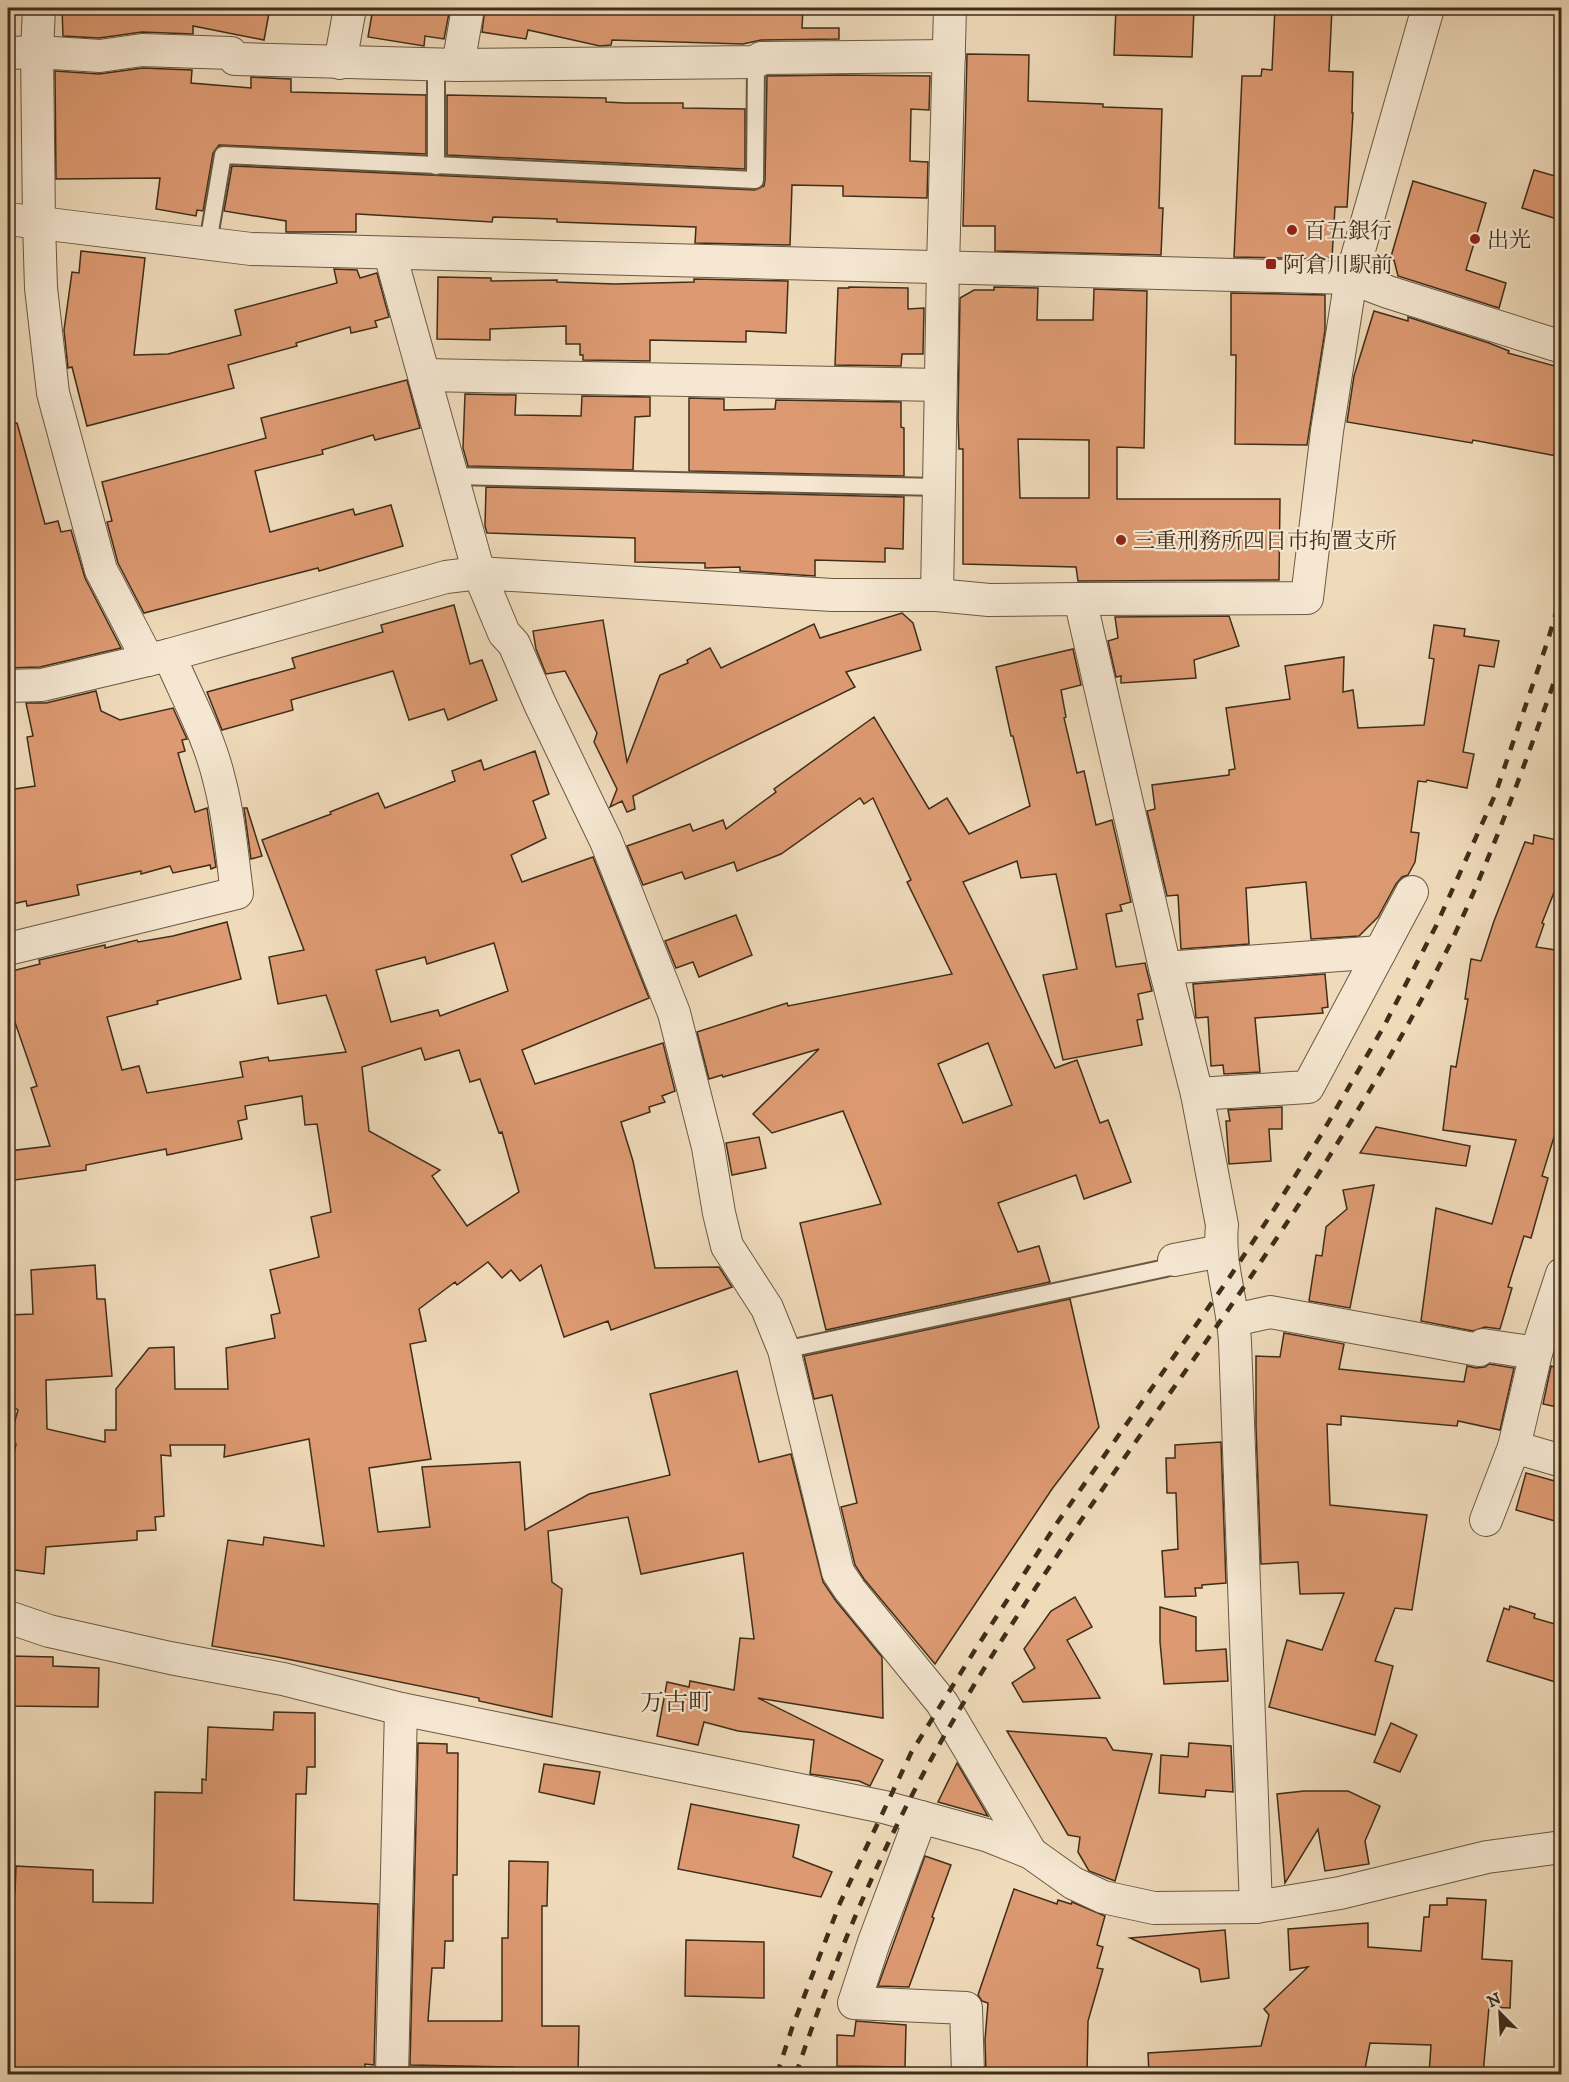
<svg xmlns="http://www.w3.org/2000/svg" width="1569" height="2082" font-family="'IM FELL DW Pica','Noto Serif JP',serif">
<rect width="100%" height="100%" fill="#efdaba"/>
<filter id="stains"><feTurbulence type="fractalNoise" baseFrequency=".00333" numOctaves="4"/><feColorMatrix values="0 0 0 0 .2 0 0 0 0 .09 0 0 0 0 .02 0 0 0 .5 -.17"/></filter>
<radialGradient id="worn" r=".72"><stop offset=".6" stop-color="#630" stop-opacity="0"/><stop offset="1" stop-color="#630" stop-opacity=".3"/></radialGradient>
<g fill="#dd9a72" stroke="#3f2e1a" stroke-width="1.5" fill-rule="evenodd">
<path d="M62,8H270L264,40L193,26V34L142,32L99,38L63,36Z"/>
<path d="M373,8H450L444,39L425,36L424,46L368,37Z"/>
<path d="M485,8H803L802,28H839V39L761,40L743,44L612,40L611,45L600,46L528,30L526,39L482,32Z"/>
<path d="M1116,8H1194L1192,57L1114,55Z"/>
<path d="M1275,8H1332L1329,71L1353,72L1352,113H1353L1347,207H1335L1332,258L1325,257V259L1234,257L1242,76H1261L1262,69L1272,70Z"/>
<path d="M967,54L1029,55L1028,101L1103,104V107L1162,109L1159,208H1163L1161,255L995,251V226H963Z"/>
<path d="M143,68L192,70L191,83L251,88V77L291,79V92L426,95V154L219,145L213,153L203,211L197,210L196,216L156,209L160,178L56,179L55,71L99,74Z"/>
<path d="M840,75L930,76L929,110L911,109L910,161L928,162L927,198L843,196V186L792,185L790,245L695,243L696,227L557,222V219L493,217L492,222L358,214H356V232H286V221L224,211L232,166L755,190L764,186L765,180L767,76Z"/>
<path d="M447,95L606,98V102L626,103H683V108L745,109V169L447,155Z"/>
<path d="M1534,170L1562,178V204L1557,219L1522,208Z"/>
<path d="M1413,181L1486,203L1466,270L1506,283L1499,308L1398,276L1394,260H1390Z"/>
<path d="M81,251L145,258L134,355L168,354L241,335L235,310L337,283L334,269L357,270L360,278L377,273L389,317L375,321L377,327L351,333L350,327L296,343L297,346L228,365L234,388L87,426L72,367L68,368L64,330L72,272L79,273Z"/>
<path d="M438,277L491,278V281L557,280V282L615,284L694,282V279L788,281L786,333L746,331V342L650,340V361L583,360V355H580V344H566V326L490,329V340L437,339Z"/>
<path d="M849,287L908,288V309L924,308L923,354H902L901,366L835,365L838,288H849Z"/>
<path d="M994,287L1038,288L1037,320H1093L1094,289L1147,291L1144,448L1117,447V499H1280L1279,580L1078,581L1076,567L963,564V449H959L958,418L960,298L974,290H994ZM1018,439L1089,440V498H1020Z"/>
<path d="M1231,293L1325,295V330L1307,445L1235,444L1236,355H1231Z"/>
<path d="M1374,311L1408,321V317L1489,343L1509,351L1508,353L1562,368V457L1473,440L1472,443L1347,422L1354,376Z"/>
<path d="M407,380L420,428L375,440L373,435L322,450L323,454L255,471L270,532L353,509L355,515L391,505L403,546L319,571L318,568L144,613L118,563L107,522L112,521L102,482L266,438L261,418Z"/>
<path d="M465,394L516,395L515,415L581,416L582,396L650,397V416L635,417L633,470L468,466L463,448Z"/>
<path d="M689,398L724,399V410L775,409L776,400L901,402V427L904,428V476L689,471Z"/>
<path d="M17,423L45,524L58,521L61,532L71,530L85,578L121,648L40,667L8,668V424Z"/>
<path d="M486,487L904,497L903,549L885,548V562L815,560V576L740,571V567L705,568V563L635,562V538L487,533L485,526Z"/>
<path d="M454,605L470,664L482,660L497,700L448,720L444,709L409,720L393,671L291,700L293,710L222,730L207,692L295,668L292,658L383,632L381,625Z"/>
<path d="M902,613L913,623L921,650L846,672L855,687L633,796L635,809L627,812L622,801L610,807L617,789L594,742L597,733L565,671L546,674L536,649L533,631L603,620L627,762L660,675L688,663L687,660L710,648L721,668L814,624L820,638Z"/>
<path d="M1229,616L1239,646L1194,660L1196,678L1121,683V676L1116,677L1108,641L1118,638L1115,617Z"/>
<path d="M1434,625L1465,629L1464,636L1499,641L1494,667L1479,665L1463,752L1474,754L1467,788L1427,780L1426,782L1418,781L1411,832L1419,833L1415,862L1408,875L1402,877L1396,884L1378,917L1359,936L1311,939L1306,882L1246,888L1249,944L1181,949L1178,895L1167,896L1147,811L1155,809L1152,785L1229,775V770L1235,769L1226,708L1290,699L1285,666L1344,657L1343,692L1353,690L1358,728L1424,725L1434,659L1429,658Z"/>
<path d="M1073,649L1081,685L1061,690L1066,717L1064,718L1077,773L1084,771L1096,825L1112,820L1131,902L1120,905L1122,911L1106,914L1116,967L1145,963L1152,991L1138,994L1143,1019L1137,1020L1142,1045L1063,1060L1043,975L1077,969L1056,874L1021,878L1017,861L963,882L1055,1068L1077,1060L1100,1123L1108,1120L1131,1182L1084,1199L1076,1175L998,1203L1018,1252L1039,1246L1050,1282L826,1330L800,1223L881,1204L843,1111L772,1133L753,1114L819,1049L723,1077L722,1075L709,1079L697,1032L787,1003L788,1006L952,974L907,882L911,880L873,798L864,804L860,798L781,854L737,871L734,862L685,879L682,872L643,885L627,846L690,824L693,831L723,820L726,829L776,792L774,789L874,717L929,809L947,798L969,834L1030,806L1013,736H1011L996,667ZM988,1043L1012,1105L963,1123L938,1064Z"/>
<path d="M96,691L101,711L120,720L173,708L187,739L182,740L185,751L178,753L195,812L207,808L216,867L211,869L210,865L173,873L170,866L141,874V871L77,885L79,895L27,906L26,901L8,905V790L35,786L27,737L33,736L26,703H46Z"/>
<path d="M535,751L549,794L533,801L546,838L511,855L522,882L593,857L649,998L522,1050L535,1084L663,1043L675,1091L662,1096L665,1102L649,1107L650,1112L621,1122L633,1161L655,1268L719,1267L732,1287L611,1330L608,1321L564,1337L541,1265L520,1281L511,1270L502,1278L488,1262L457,1285L455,1282L419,1309L426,1341L410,1344L431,1459L369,1468L378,1532L430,1527L422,1467L520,1462L525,1530L589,1494L670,1475L650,1394L737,1371L759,1462L791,1454L823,1582L836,1601L882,1657L883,1718L758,1698L883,1760L870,1786L859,1781L810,1774L814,1740L738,1731L704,1722L698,1745L657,1736L667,1682L689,1687L690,1681L734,1690L740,1638L754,1639L743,1553L641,1574L628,1517L548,1531L552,1582L562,1589L552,1717L479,1701V1698L277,1657L212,1646L228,1540L263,1545L264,1537L324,1546L309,1439L224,1457L225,1445H170L171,1456L161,1455L164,1516L155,1517L156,1530L137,1531V1540L46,1547L44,1574L8,1569V1483L16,1444L9,1442L18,1410L8,1403V1315L33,1314L31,1270L95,1265L97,1299H105L112,1376L46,1380L47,1429L105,1442V1430H116V1389L149,1348L174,1347L175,1389H228L226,1348L275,1338L271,1315L280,1313L270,1270L319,1257L311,1217L331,1212L317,1124L305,1125L302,1096L245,1106L247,1119L238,1121L242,1139L167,1155L166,1149L86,1165V1170L8,1181V1151L50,1146L31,1088L37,1086L8,1002V972L40,964L39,960L48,958L105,945V948L137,940L138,942L173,936L227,922L241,979L157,1001L158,1004L107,1017L122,1070L139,1066L147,1093L243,1077L240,1062L268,1057L269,1061L346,1052L326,995L278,1004L269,957L304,950L262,840L331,814L330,812L378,793L385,808L455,781L452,771L481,760L484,770ZM494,943L508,991L440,1016L438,1010L391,1022L376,970L425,957L427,964ZM421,1048L425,1060L459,1050L470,1082L480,1079L499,1133L502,1132L519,1192L467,1226L432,1176L440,1170L369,1131L362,1067Z"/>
<path d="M244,808H247L262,856L251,859Z"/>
<path d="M1534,835L1562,841V872L1542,923L1544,924L1536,947L1562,951V1111L1542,1176L1548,1178L1531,1238L1524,1236L1508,1287L1512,1288L1500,1329L1485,1327L1473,1331L1421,1321L1436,1208L1492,1224L1516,1140L1443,1130L1451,1066L1456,1067L1468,999H1465L1471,959L1481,961L1494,921L1525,842L1533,844Z"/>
<path d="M736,915L752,955L699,977L693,962L676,968L665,941Z"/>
<path d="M1325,974L1328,1007L1322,1008L1323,1013L1255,1018L1260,1072L1224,1074L1223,1065L1211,1066L1208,1017L1196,1018L1193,984Z"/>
<path d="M1282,1107V1129H1269L1271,1161L1229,1164L1226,1121H1230L1228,1110Z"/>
<path d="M1376,1127L1470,1146L1466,1166L1360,1153Z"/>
<path d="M759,1137L766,1168L732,1175L726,1143Z"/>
<path d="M1374,1185L1350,1308L1309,1301L1316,1255L1322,1256L1326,1227L1347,1209L1343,1190Z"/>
<path d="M1070,1299L1099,1427L1052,1489L935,1664L864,1579L855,1565L841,1507L857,1503L832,1395L814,1399L804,1356Z"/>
<path d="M1284,1333L1344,1344L1339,1369L1464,1382L1467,1366L1476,1368L1485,1367L1489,1364L1514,1368L1500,1430L1458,1421L1457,1426L1341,1416V1425L1327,1424L1330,1505L1427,1515L1412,1610L1395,1608L1375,1661L1393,1666L1375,1735L1269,1707L1287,1640L1322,1650L1344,1593L1300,1594L1298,1562L1261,1564L1256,1427V1356L1280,1357Z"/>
<path d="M1551,1366L1562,1369V1408L1543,1404Z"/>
<path d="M1221,1442L1226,1583L1202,1585V1588H1195L1196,1596L1165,1597L1162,1551L1178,1549L1176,1493H1167L1166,1458H1175V1445Z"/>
<path d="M1526,1473L1562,1483V1523L1516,1510Z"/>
<path d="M1075,1597L1092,1627L1067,1640L1100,1698L1023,1702L1012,1683L1035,1668L1024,1649L1051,1611Z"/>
<path d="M1510,1606L1535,1614L1534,1618L1562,1626V1684L1487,1661L1504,1608L1509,1610Z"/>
<path d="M1160,1607L1196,1617V1651L1226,1649L1228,1681L1164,1684L1160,1642Z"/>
<path d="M10,1656L53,1657V1666L99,1668L98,1707L8,1706Z"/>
<path d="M274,1712L315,1713V1767H307L306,1794H296L294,1900L378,1904L374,2065L365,2064V2074H8V1892H15L16,1866L93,1870V1902L153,1903L155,1792L202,1793V1779L206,1780L208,1727L273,1730Z"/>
<path d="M1391,1723L1417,1735L1400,1772L1374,1762Z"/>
<path d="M1007,1731L1106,1738L1113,1750L1152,1754L1115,1881L1089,1871L1078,1852L1080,1837L1068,1835Z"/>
<path d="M418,1743L447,1744V1753H458L457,1875H453V1941H445L444,1968H432L428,2021H502V1938H508L509,1861L548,1862L547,1906H542V2026H579L578,2074H513V2067L410,2065Z"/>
<path d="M1189,1743L1231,1746L1233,1792L1206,1790L1205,1797L1159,1793L1161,1755L1188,1757Z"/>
<path d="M957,1763L988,1816L938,1802Z"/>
<path d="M544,1764L600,1772L594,1804L539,1792Z"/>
<path d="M1304,1791H1348L1380,1806L1365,1841L1369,1864L1325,1871L1318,1829L1285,1883L1277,1794Z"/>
<path d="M691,1804L799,1825L793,1857L832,1872L821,1897L678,1869Z"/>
<path d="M925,1856L951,1865L932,1917L934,1918L909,1987L878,1986Z"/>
<path d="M1014,1889L1057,1904L1058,1900L1071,1904L1072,1902L1105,1916L1097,1945L1103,1947L1097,1968L1103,1969L1088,2021L1087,2074H986L985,2040L988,2003L982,2001L978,1995Z"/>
<path d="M1447,1898L1486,1900L1482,1959L1512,1961L1510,2008L1489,2007L1483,2074H1429L1431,2045L1370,2043L1364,2074H1149L1148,2053L1261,2046L1269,2015L1264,2009L1308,1967L1290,1970L1288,1929L1368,1923V1947L1421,1951L1424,1917H1429L1430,1905H1447Z"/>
<path d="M1225,1930L1229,1978L1201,1982L1199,1969L1130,1938Z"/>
<path d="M686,1940L764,1942V1998L685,1996Z"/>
<path d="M856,2021L906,2025L905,2067L837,2066V2035L854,2036Z"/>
</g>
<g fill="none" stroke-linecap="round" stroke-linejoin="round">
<defs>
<g id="service">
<path d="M436,166V65"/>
<path d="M208,243L223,155L755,180L756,62"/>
<path d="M453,476L938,487"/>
<path d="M784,1350L1166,1268L1174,1260"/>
</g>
<g id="minor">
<path d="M39,8L37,52L39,223L41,288L53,393L101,570L148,660"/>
<path d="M8,53L37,52L100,56L142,50L231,53L235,59L458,65L756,62L761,58L949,56"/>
<path d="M340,63L350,8"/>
<path d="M458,65L468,8"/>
<path d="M8,219L251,249L1351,278L1388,292L1562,347"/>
<path d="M390,254L479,573L504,633L514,644L540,704L606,841L674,1013L708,1147L719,1213L727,1246L767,1308L784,1350L838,1572L850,1590L942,1703L1031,1853"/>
<path d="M425,375L940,385"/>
<path d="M937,595L943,267L950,8"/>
<path d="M1080,599L1307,598L1327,431L1351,278L1428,8"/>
<path d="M8,686L42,685L169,655L446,577L479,573L832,595H937L989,600L1080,599L1165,968L1197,1094L1222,1225C1218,1264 1233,1303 1235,1342L1256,1907L1340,1893L1487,1857L1562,1847"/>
<path d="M8,949L237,893C232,855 229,816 219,779C209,736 186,695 169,655"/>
<path d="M1165,968L1380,952"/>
<path d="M1197,1094L1308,1087L1412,892"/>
<path d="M1174,1260L1221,1251"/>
<path d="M1234,1320L1270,1312L1479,1350L1483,1345L1536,1353"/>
<path d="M1514,1447L1562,1461"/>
<path d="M1486,1520L1514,1447L1536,1353L1562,1274"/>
<path d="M8,1617L49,1631L170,1658L283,1679L401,1709L884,1807L986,1835L1031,1853L1073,1883L1103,1897L1154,1908L1256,1907"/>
<path d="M921,1817L874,1942L854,2003L966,2008L968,2074"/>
<path d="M392,2074L401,1709"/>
</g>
</defs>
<use href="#service" stroke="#6b5942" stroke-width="20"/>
<use href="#minor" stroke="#6b5942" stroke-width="34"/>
<use href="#service" stroke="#f5e7d2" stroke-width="16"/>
<use href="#minor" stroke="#f5e7d2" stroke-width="32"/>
<g stroke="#3f2e1a" stroke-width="4.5" stroke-dasharray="10 10" stroke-linecap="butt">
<path d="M777,2074L792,2028L840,1903L911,1753L975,1650L1057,1523L1227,1281L1268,1219L1321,1135L1383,1028L1436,926L1495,795L1548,640L1562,592"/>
<path d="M796,2074C837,1951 888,1831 954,1719C1068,1522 1213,1345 1332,1152C1375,1083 1417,1012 1452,940C1495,849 1528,755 1562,660"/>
</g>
</g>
<g fill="#8f2418" stroke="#f5e7d2" stroke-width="2">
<circle cx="1292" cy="230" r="6"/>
<circle cx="1475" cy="239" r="6"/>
<rect x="1265" y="258" width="12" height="12" rx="3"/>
<circle cx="1121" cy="540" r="6"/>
</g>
<g text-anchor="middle" stroke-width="4.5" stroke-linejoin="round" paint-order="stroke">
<g font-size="22" fill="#3f2e1a" stroke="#f5e7d2" text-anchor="start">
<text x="1304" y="238">百五銀行</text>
<text x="1487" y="247">出光</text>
<text x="1283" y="272">阿倉川駅前</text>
<text x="1133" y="548">三重刑務所四日市拘置支所</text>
</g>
<g font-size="24" fill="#3f2e1a" stroke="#f5e7d2">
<text x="676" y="1710">万古町</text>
</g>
</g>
<rect width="1569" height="2082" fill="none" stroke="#efdaba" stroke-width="30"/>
<rect x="9" y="9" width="1551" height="2064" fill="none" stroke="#3f2e1a" stroke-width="3"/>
<rect x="15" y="15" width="1539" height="2052" fill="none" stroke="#3f2e1a" stroke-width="1.5"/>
<g transform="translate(1500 2013) rotate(336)" stroke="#f5e7d2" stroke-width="4.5" paint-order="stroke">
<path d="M0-4.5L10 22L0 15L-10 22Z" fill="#3f2e1a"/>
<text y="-9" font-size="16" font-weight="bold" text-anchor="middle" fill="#3f2e1a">N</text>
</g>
<rect width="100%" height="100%" filter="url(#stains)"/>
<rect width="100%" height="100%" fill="url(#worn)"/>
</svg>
